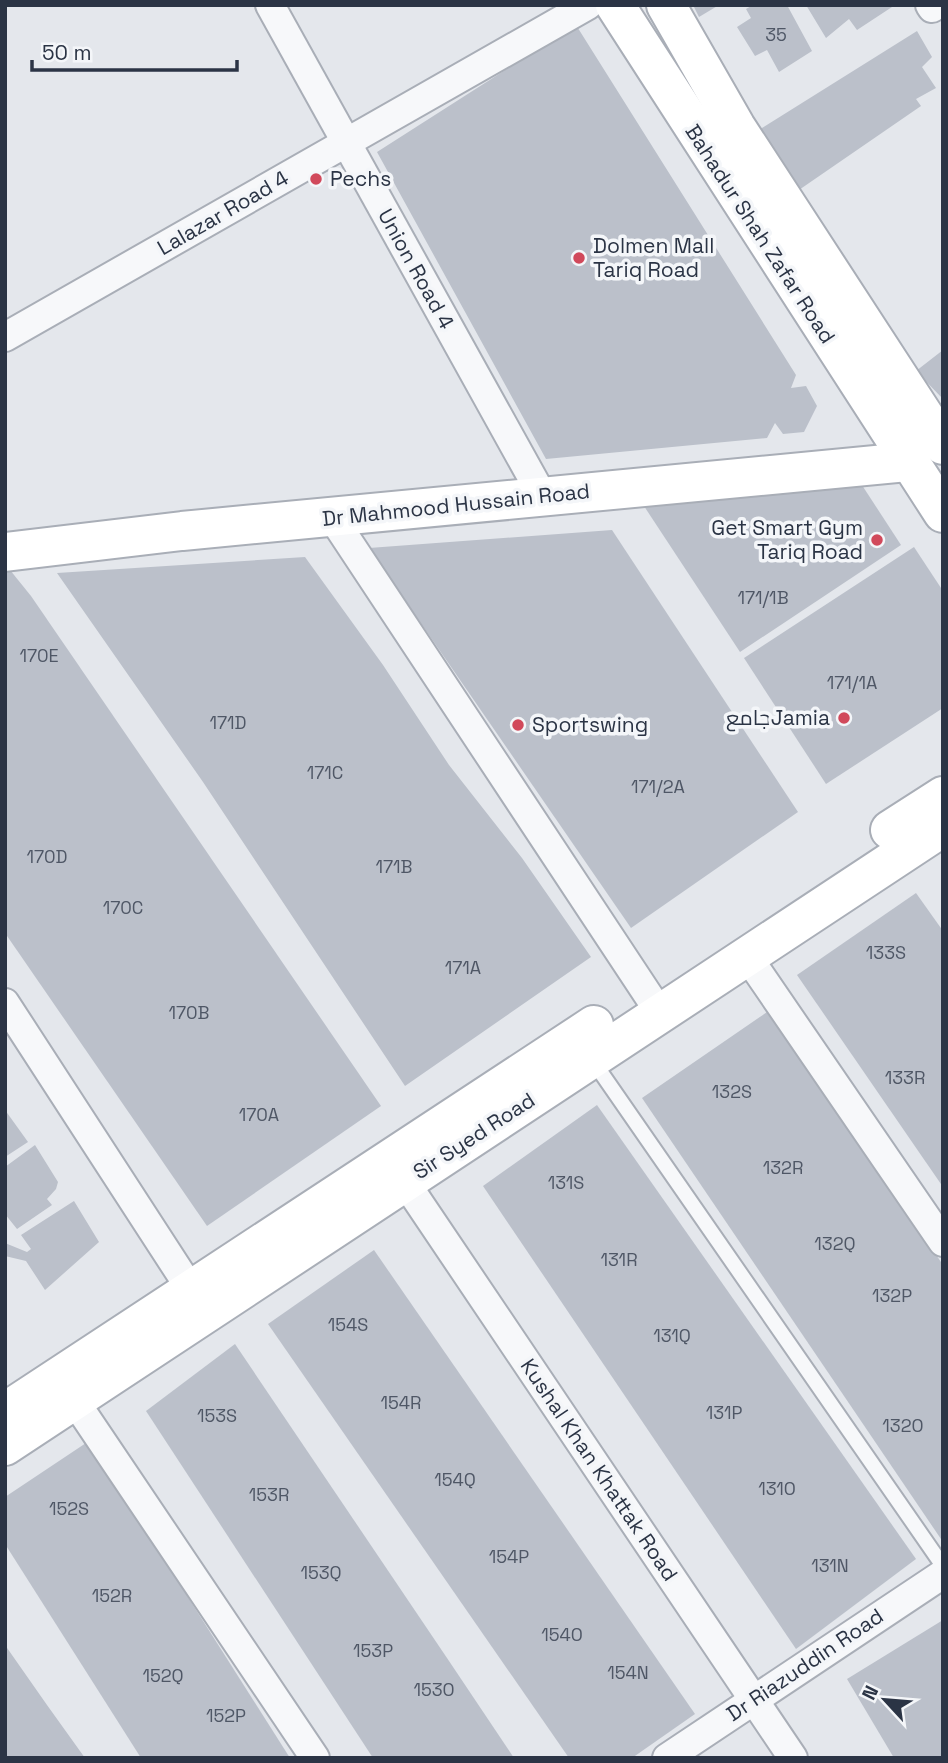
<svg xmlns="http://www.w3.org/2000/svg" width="948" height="1763" font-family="'Space Grotesk',Cairo,sans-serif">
<rect width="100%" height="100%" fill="#e4e7ec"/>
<g fill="#bbc0ca">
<path d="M693,5H719L699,17Z"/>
<path d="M753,5H787L812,51L779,72L767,50L755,56L737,27L751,18L746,9Z"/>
<path d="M806,5H891L892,7L857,30L849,19L826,38Z"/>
<path d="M576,25L796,375L791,388L806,386L817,406L804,432L783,434L775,423L767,438L546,459L377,152Z"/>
<path d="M917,31L932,57L922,67L936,88L916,99L921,106L796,192L757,131Z"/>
<path d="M943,350V399L916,371Z"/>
<path d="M858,479L901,545L740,652L640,500Z"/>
<path d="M612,530L798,812L631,928L369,548Z"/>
<path d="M914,547L943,591V708L826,784L744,658Z"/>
<path d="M305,557L383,665L449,765L522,858L591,957L405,1086L203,782L57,573Z"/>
<path d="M10,570L31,596L381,1106L207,1226L5,933V571Z"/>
<path d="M916,893L943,931V1187L797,975Z"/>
<path d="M770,1010L943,1265V1542L642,1098Z"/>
<path d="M597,1105L916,1559L796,1649L483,1186Z"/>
<path d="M5,1110L28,1142L5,1157Z"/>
<path d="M35,1145L58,1182L56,1189L47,1199L52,1205L17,1229L5,1214V1167Z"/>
<path d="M74,1201L99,1242L45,1290L26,1261L5,1256V1243L27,1252L31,1249L21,1235Z"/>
<path d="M374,1250L695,1714L632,1758H569L268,1324Z"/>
<path d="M235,1344L447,1658L514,1758H373L146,1411Z"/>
<path d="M89,1441L290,1758H141L5,1544V1497Z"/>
<path d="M943,1620V1758H894L847,1679Z"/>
<path d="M5,1645L47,1705L85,1758H5Z"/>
</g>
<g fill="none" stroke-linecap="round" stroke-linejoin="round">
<defs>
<path id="lane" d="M593,1061L943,1566"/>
<g id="street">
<path d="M270,5L543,497"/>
<path d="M930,5L932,8"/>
<path d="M5,337L588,5"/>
<path d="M332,517L660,1013"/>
<path d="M747,956L943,1242"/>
<path d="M5,1003L201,1305"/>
<path d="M405,1182L793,1758"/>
<path d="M74,1400L315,1758"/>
<path d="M667,1758L943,1574"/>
</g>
<g id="secondary">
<path d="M615,5L943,513"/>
<path d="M666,5L736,127L943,445"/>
<path d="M5,552L182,531L907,462"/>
<path d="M890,830L943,796"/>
<path d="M5,1412L594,1025"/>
<path d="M5,1446L943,827"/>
</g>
</defs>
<use href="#lane" stroke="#a9aeb7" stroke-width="18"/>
<use href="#street" stroke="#a9aeb7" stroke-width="32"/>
<use href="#secondary" stroke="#a9aeb7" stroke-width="42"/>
<use href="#lane" stroke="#f7f8fa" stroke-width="14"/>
<use href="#street" stroke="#f7f8fa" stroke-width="28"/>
<use href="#secondary" stroke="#fff" stroke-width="38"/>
</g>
<g fill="#d1495b" stroke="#f4f6f9" stroke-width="2.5">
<circle cx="316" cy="179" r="7"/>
<circle cx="579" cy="258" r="7"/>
<circle cx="877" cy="540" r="7"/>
<circle cx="844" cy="718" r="7"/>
<circle cx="518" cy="725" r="7"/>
</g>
<g text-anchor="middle" stroke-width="7" stroke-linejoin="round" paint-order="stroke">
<g font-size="18" fill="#4f5766">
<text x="776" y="41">35</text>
<text x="763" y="604">171/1B</text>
<text x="39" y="662">170E</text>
<text x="852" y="689">171/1A</text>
<text x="228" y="729">171D</text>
<text x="325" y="779">171C</text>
<text x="658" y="793">171/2A</text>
<text x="47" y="863">170D</text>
<text x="394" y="873">171B</text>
<text x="123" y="914">170C</text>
<text x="886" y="959">133S</text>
<text x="463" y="974">171A</text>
<text x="189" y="1019">170B</text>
<text x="905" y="1084">133R</text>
<text x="732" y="1098">132S</text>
<text x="259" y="1121">170A</text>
<text x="783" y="1174">132R</text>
<text x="566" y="1189">131S</text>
<text x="835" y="1250">132Q</text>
<text x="619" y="1266">131R</text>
<text x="892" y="1302">132P</text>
<text x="348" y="1331">154S</text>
<text x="672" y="1342">131Q</text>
<text x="401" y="1409">154R</text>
<text x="724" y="1419">131P</text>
<text x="217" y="1422">153S</text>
<text x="903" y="1432">132O</text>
<text x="455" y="1486">154Q</text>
<text x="777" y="1495">131O</text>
<text x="269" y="1501">153R</text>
<text x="69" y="1515">152S</text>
<text x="509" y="1563">154P</text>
<text x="830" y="1572">131N</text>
<text x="321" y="1579">153Q</text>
<text x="112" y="1602">152R</text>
<text x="562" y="1641">154O</text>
<text x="373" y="1657">153P</text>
<text x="628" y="1679">154N</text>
<text x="163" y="1682">152Q</text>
<text x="434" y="1696">153O</text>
<text x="226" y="1722">152P</text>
</g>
<g font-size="21" fill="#2b3445" stroke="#f4f6f9" text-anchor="start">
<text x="330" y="186">Pechs</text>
<text x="593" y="253">Dolmen Mall<tspan x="593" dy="24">Tariq Road</tspan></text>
<text x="863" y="535" text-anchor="end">Get Smart Gym<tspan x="863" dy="24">Tariq Road</tspan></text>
<text x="830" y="725" text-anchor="end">جامعJamia</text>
<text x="532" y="732">Sportswing</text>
</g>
<g font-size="21" fill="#2b3445" stroke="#f4f6f9">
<text transform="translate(223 213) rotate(-30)" y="7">Lalazar Road 4</text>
<text transform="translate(760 234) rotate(57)" y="7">Bahadur Shah Zafar Road</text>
<text transform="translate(416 269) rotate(61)" y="7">Union Road 4</text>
<text transform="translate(456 505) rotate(-6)" y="7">Dr Mahmood Hussain Road</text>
<text transform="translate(474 1136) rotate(-33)" y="7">Sir Syed Road</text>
<text transform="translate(599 1470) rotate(56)" y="7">Kushal Khan Khattak Road</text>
<text transform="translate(805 1665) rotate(-34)" y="7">Dr Riazuddin Road</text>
</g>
</g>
<rect width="948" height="1763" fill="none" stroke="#2b3445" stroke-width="14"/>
<g transform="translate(885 1700) rotate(296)" stroke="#f4f6f9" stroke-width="5" paint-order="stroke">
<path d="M0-5L12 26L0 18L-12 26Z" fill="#2b3445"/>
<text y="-10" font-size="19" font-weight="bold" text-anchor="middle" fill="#2b3445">N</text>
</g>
<path d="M32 60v10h205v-10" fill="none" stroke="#2b3445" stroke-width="3.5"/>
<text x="42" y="60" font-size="21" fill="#2b3445" stroke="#f4f6f9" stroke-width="5" paint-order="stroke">50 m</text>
</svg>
